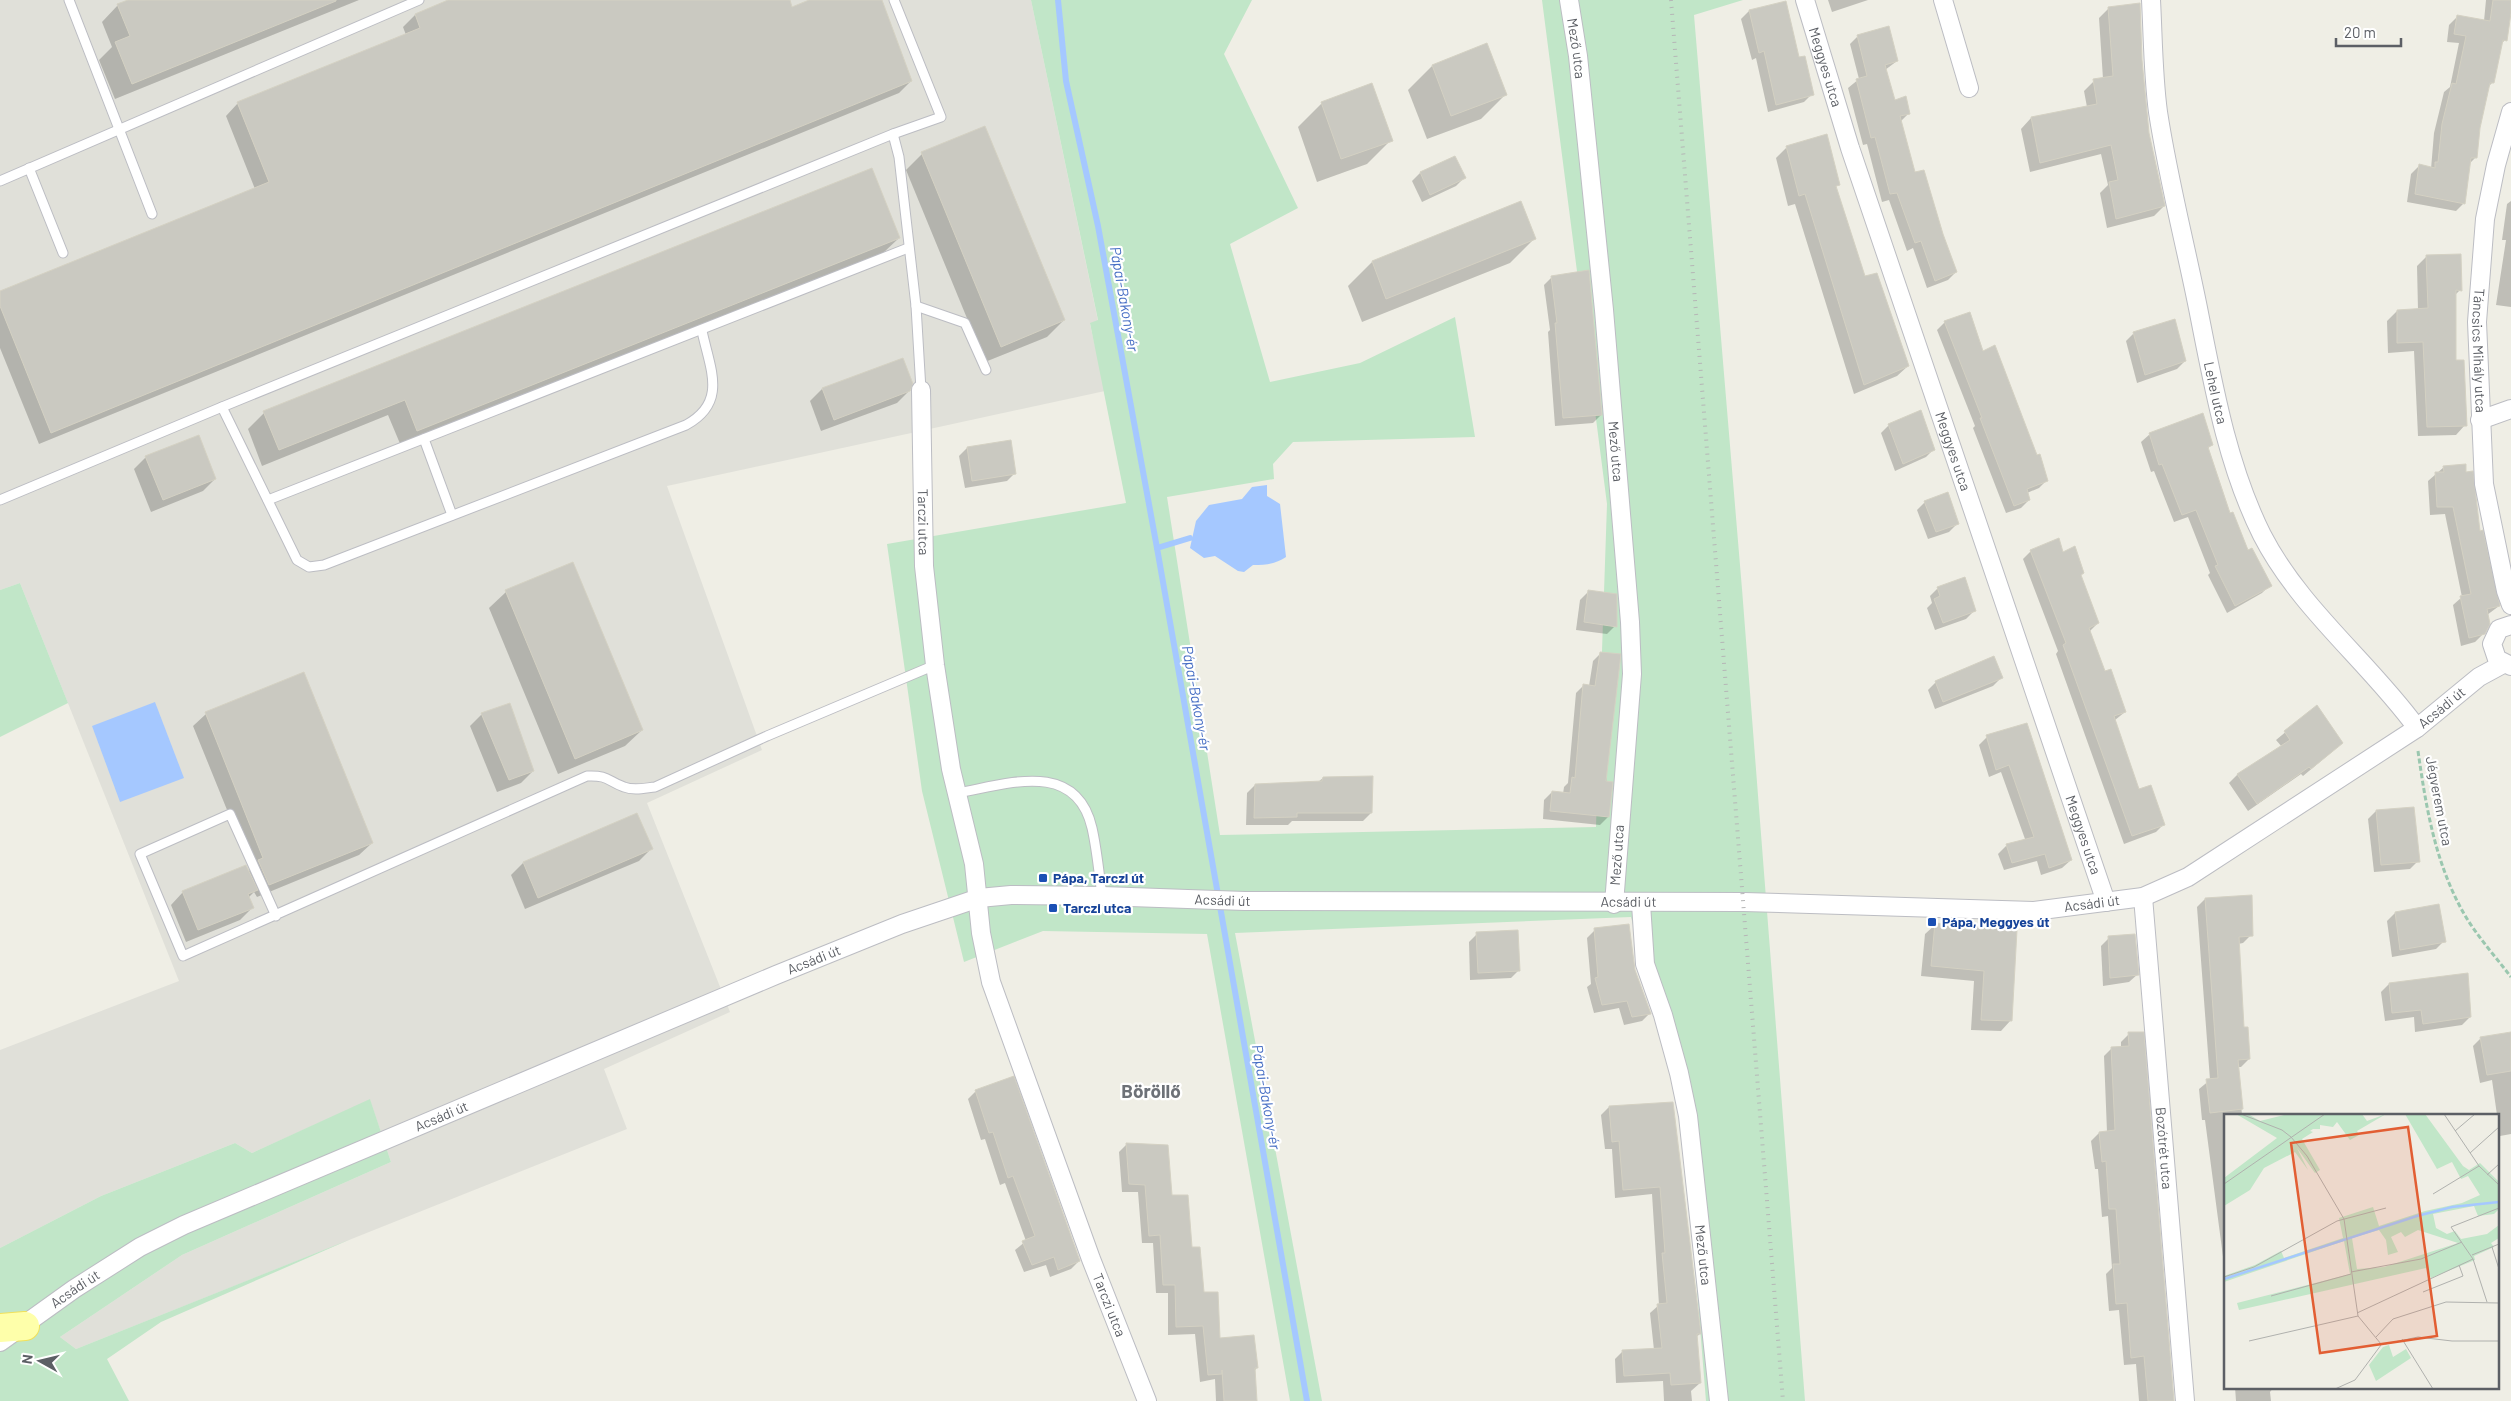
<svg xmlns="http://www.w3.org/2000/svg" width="2511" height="1401" font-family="Barlow,sans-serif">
<rect width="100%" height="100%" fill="#efeee5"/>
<path fill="#e0e0d9" d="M0,0H1031L1098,321L1090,324L1105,391L667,486L762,750L647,803L730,1012L604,1069L627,1129L76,1349L60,1337L182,1255L391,1162L370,1100L252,1153L235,1143L101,1196L0,1248V1050L179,981L20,583L0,590Z"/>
<g fill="#c1e6c8">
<path d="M1031,0H1252L1224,54L1298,208L1230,244L1270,382L1360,363L1455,317L1475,437L1293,442L1273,464L1274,479L1167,497L1220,835L1596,827L1607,504L1542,0H1743L1694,15L1742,589L1805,1401H1706L1684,1130L1676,1080L1644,969L1631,917L1235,933L1322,1401H1290L1207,934L1043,931L964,962L922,791L887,544L1126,503L1090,323L1098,320Z"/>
<path d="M20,583L68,703L0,737V590Z"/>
<path d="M370,1099L391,1162L182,1255L60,1337L76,1349L351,1239L161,1322L107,1359L129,1401H0V1248L101,1196L235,1143L252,1153Z"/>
</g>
<g fill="#a5c8ff">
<path d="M1267,485V496L1280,504L1286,557C1275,564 1266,565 1253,565L1244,572L1238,571L1215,556L1204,558L1190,548L1196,521L1209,505L1242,499L1252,487Z"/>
<path d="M155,702L184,778L120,802L92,726Z"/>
</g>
<g fill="#0003">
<path d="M131,0H359L115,99L99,60L112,47L102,22L118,5Z"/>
<path d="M451,0H788L792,9L812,0H881L911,81L899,93L39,444L0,348V292L255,189L226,116L238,103L406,35L403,27L415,15Z"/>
<path d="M1828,0H1868L1832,12Z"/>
<path d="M2486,0H2511V5L2505,40L2500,45L2492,83L2488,87L2478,127L2475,158L2469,164L2464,203L2456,211L2407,202L2411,174L2419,166L2431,169L2434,133L2444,92L2450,87L2459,43L2447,42L2449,25L2457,17L2484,21Z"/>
<path d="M1785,2L1798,59L1812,94L1804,102L1768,112L1756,58L1752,60L1741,19L1749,11Z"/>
<path d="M2109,8L2140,60L2148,133L2164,206L2154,216L2107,228L2100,193L2108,185L2101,154L2030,172L2021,129L2031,118L2087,107L2084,91L2094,81L2103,79L2099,18Z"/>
<path d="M1858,36L1897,61L1885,70L1894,101L1909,113L1900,122L1914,174L1956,272L1948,280L1927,288L1913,248L1907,251L1889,200L1882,202L1867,144L1863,145L1848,88L1859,79L1850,44Z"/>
<path d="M1432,66L1505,95L1481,119L1427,139L1408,90Z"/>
<path d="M1322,103L1391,140L1367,164L1317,182L1298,127Z"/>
<path d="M1787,147L1838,184L1835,188L1864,277L1908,366L1897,376L1854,394L1795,204L1788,206L1776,158Z"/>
<path d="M922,154L1064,320L1047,337L985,362L906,170Z"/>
<path d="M1455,157L1464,178L1456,186L1422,202L1412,181L1420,173Z"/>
<path d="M2511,201V307L2496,305L2506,240H2502L2507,204Z"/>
<path d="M1520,203L1534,239L1510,263L1362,322L1348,286L1372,262Z"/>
<path d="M899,238L882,254L401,446L388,415L262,466L248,429L264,413Z"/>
<path d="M2427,256L2460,290L2455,295V362L2465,425L2456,435L2418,436L2414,351L2388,353L2387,321L2397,311L2418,310L2417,266Z"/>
<path d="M1552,277L1601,415L1593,423L1555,426L1548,332L1550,330L1544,285Z"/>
<path d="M1945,322L2047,480L2039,488L2027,493L2029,500L2021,508L2006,513L1973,428L1975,426L1937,330Z"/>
<path d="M2134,333L2185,361L2177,369L2137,383L2126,341Z"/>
<path d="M822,389L909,391L897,403L821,431L810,401Z"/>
<path d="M1889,425L1934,449L1926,457L1895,471L1881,433Z"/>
<path d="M2150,434L2212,445L2207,449L2229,515L2248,551L2270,585L2262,593L2227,613L2208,575L2210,573L2188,517L2174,522L2154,471L2151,472L2141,442Z"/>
<path d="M967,448L1015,473L1007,481L965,488L959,456Z"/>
<path d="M146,457L215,479L203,491L151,512L134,469Z"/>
<path d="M2444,467L2465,473L2499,606L2487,615L2484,633L2475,642L2461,646L2453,605L2462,597L2445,514L2430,515L2428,481Z"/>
<path d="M1925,502L1957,524L1949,532L1928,539L1917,510Z"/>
<path d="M2031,551L2062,553L2080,576L2098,623L2090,631L2104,672L2125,712L2115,720L2138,790L2164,824L2156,832L2124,844L2056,654L2058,651L2023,559Z"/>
<path d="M573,563L642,730L625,746L558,774L489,608L506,592Z"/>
<path d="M1938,588L1974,611L1966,619L1935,630L1927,608L1932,603L1930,596Z"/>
<path d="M1588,592L1615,626L1607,634L1576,630L1580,600Z"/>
<path d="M1601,653L1608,817L1600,825L1543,819L1544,800L1552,792L1563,794L1564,787L1568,783L1576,693L1584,685L1589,686L1593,661Z"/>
<path d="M303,674L372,843L359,855L257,897L254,892L248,898L252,908L240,920L186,942L171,905L183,892L248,872L251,869L193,726L206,714Z"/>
<path d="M2001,678L1993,686L1935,709L1928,690L1936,682Z"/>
<path d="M2317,706L2333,751L2303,776L2301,774L2248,811L2229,783L2237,775L2282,747L2276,740Z"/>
<path d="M482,714L533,771L521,783L497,792L470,726Z"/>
<path d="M2026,725L2071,860L2062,868L2041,875L2037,861L2004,870L1998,854L2006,846L2025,839L2001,772L1989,777L1979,745L1987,737Z"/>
<path d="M1323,778L1371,813L1363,821H1292L1288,825H1246L1247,793L1255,785L1318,782Z"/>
<path d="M2376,811L2418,861L2410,869L2374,872L2368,819Z"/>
<path d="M637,815L651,849L639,861L525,909L511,875L523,863Z"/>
<path d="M2205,899L2251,935L2243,943L2238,944L2242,1028L2249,1059L2241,1067H2238L2242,1115H2225V1272L2205,1120H2202L2199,1089L2210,1080L2197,907Z"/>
<path d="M2395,913L2444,941L2436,949L2392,957L2387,921Z"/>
<path d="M1936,924L2016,931L2011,1020L2001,1031L1971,1030L1974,981L1921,976L1925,934Z"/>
<path d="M1595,930L1634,969L1650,1013L1642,1021L1624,1025L1619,1008L1594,1013L1587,987L1591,984L1587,938Z"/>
<path d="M1477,934L1519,970L1511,978L1470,980L1469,942Z"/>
<path d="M2109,938L2138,974L2129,982L2103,986L2101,946Z"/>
<path d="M2389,984L2470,1017L2462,1025L2415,1032L2414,1017L2385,1021L2381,992Z"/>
<path d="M2511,1033V1134L2500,1136L2492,1080L2480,1083L2473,1046L2481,1038Z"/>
<path d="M2129,1034L2173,1401H2139L2136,1364L2124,1365L2119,1310L2109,1311L2106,1274L2112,1268L2108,1216L2102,1217L2098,1169H2095L2091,1141L2099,1133L2107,1132L2104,1056L2112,1048L2121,1047V1042Z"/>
<path d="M976,1091L1079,1261L1071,1269L1050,1277L1046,1265L1024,1272L1015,1250L1026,1241L1005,1183L1000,1185L985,1139L981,1140L968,1099Z"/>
<path d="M1672,1103L1700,1334L1696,1337L1700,1383L1691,1391L1692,1401H1664L1663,1381L1616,1383L1615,1359L1623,1351L1654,1350L1650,1313L1659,1305L1652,1194L1615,1198L1612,1149H1605L1601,1115L1609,1107Z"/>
<path d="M1127,1144L1171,1197L1191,1249L1202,1293L1219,1339L1257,1368L1254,1371L1255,1401H1216L1215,1379L1200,1382L1195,1334L1168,1335V1293H1156L1153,1243H1142L1138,1192H1122L1119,1152Z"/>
<path d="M2235,1387H2274L2270,1392L2271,1401H2236Z"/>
</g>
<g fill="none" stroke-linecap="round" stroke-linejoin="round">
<g stroke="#a5c8ff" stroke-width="6">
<path d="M1058,0L1066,81L1098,226L1157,548L1307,1401"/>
<path d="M1157,548L1190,538"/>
</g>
</g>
<g fill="#cac9c1" stroke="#d4d1c3">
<path d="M128,0H336V1L132,84L115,42L130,36L117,4Z"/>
<path d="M448,0H790L792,7L809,0H882L912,81L51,433L0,306V291L269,182L237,102L420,28L415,14Z"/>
<path d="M2493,0H2511V13L2507,41L2503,40L2494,83H2490L2480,128L2477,158H2471L2465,204L2415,194L2419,164L2435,168V162H2438L2442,124L2452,83L2456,84L2466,36L2454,34L2457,15L2490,21Z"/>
<path d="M1786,1L1799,57L1805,56L1814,95L1776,105L1764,51L1759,53L1749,10Z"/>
<path d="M2140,3L2142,60L2149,133L2165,206L2116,219L2109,182L2118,180L2111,145L2040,163L2031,117L2097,104L2093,79L2113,76L2108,7Z"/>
<path d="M1889,26L1898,61L1885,65L1895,100L1906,96L1910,114L1900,116L1915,172L1924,170L1943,234L1957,272L1935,281L1921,241L1915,243L1897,193L1890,194L1875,137L1871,138L1856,79L1867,76L1857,35Z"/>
<path d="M1487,43L1507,95L1451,116L1432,65Z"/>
<path d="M1372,83L1393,141L1341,159L1321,102Z"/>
<path d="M985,126L1065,320L1001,347L921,152Z"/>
<path d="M1827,134L1840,185L1836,186L1865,276L1877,273L1909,366L1864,385L1805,194L1799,196L1786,146Z"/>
<path d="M1455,156L1466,178L1430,195L1420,172Z"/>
<path d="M872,168L900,238L417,431L405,400L279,450L263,411Z"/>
<path d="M1521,201L1536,239L1386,299L1372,261Z"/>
<path d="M2461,254L2462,291L2456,290V360H2464L2467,426L2427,427L2423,342L2397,343V310L2428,308L2426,255Z"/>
<path d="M1589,270L1602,415L1563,418L1555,323H1557L1551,276Z"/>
<path d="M1970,312L1983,351L1995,345L2037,455L2040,454L2048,481L2027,489L2030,500L2014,506L1980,418H1982L1944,321Z"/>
<path d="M2175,319L2186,361L2145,375L2133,332Z"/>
<path d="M903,358L913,384L910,391L834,420L822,388Z"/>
<path d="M1921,410L1935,450L1903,464L1888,424Z"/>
<path d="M2203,413L2213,445L2208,447L2230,513L2233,512L2248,550L2252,548L2272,586L2235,606L2215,566L2218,565L2196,510L2182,515L2162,464L2159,465L2149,433Z"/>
<path d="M199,435L216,479L163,500L145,456Z"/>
<path d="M1011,440L1016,474L972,481L967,447Z"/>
<path d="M2466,464V472L2473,471L2480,531L2483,530L2500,606L2487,609L2490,624L2485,634L2469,638L2460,596L2471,594L2453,507H2437L2435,472H2444L2443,466Z"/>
<path d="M1948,492L1959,524L1936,532L1924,501Z"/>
<path d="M2059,538L2063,552L2075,546L2084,573L2081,575L2099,623L2089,628L2105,671L2111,669L2126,712L2114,716L2139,789L2151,785L2165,825L2132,836L2063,645L2066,643L2030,550Z"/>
<path d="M573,562L643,730L575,759L505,590Z"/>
<path d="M1965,577L1976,611L1943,623L1934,599L1940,596L1937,587Z"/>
<path d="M1588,590L1617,594V627L1584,622Z"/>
<path d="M1600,652L1621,654L1606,781L1613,782L1609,817L1550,811L1552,791L1570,793L1572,777L1575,778L1583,684L1595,686Z"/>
<path d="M1994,656L2003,678L1943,702L1935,681Z"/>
<path d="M304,672L373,843L269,885L258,860L263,858L205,712Z"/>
<path d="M510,703L534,771L509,780L481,713Z"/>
<path d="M2317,705L2343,743L2311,769L2309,767L2257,804L2237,774L2290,740L2284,731Z"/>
<path d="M2027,723L2072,860L2049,868L2045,854L2012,863L2006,844L2034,837L2009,765L1996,770L1986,735Z"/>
<path d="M1373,776L1372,813H1297V817L1254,818L1255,784L1322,781L1323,777Z"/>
<path d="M2414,807L2420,862L2381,865L2376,810Z"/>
<path d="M637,813L653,849L538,898L523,862Z"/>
<path d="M246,865L258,890L248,894L254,908L198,930L182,891Z"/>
<path d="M2252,895L2253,936L2239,937L2244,1027H2248L2250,1059L2238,1060L2243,1109L2210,1113L2206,1079L2218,1078L2205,898Z"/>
<path d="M2439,904L2446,942L2400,950L2395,912Z"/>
<path d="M1935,923L2017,930L2012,1021L1981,1020L1984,971L1931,966Z"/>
<path d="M1629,924L1635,970L1651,1014L1632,1017L1627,1001L1602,1005L1595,978L1598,977L1594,928Z"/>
<path d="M1518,930L1520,971L1478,973L1476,932Z"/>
<path d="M2135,934L2139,975L2110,978L2108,936Z"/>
<path d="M2468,973L2471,1017L2423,1024L2421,1010L2392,1013L2389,983Z"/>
<path d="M2128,1032H2144L2174,1401H2148L2144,1356L2131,1358L2127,1303L2116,1304L2113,1264H2120L2116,1209H2109L2106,1161L2102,1162L2099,1132L2115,1130L2111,1047L2129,1046Z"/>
<path d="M2511,1032V1071L2487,1075L2480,1037Z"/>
<path d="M1014,1076L1080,1261L1058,1270L1054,1257L1032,1265L1022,1241L1035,1236L1013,1176L1008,1178L993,1132L989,1133L975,1090Z"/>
<path d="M1673,1102L1701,1334H1697L1701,1383L1671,1385L1670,1373L1624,1376L1622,1350L1662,1348L1657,1304L1667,1303L1662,1253H1665L1660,1187L1623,1190L1619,1141L1612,1142L1609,1106Z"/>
<path d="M1126,1143L1168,1145L1172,1195H1188L1192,1247H1200L1204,1292H1218L1220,1338L1254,1335L1258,1368H1255L1257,1401H1224L1222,1370V1374L1208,1375L1203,1326L1176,1327L1175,1285H1163L1160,1235L1149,1236L1145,1185L1129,1184Z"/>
</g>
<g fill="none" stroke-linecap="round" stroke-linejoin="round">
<defs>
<g id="lane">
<path d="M69,0L152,214"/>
<path d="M893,134L899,157L916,306L921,390"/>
<path d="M29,168L63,253"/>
<path d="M0,181L419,0"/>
<path d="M916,306L965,323L986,370"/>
<path d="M222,407L297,560L309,567L324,565L686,425C728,402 710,369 702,331"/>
<path d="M424,439L452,515"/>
<path d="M0,500L222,407L893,134L941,117L894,0"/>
<path d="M268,500L908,248"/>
<path d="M958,793C1007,784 1076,759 1092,828C1097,850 1099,873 1102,896"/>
<path d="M276,916L230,814L140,854L183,956L587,776C609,775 607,781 624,787C634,791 645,788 655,787L767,736L935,665"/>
</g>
<g id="street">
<path id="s1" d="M1569,0L1578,56L1604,310L1630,622L1632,674L1614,904"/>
<path id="s2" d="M1805,0L1850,148L2106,902"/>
<path d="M1943,0L1969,88"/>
<path id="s3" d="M2151,0C2153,37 2153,75 2158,112C2168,178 2185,243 2198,308C2213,384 2227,465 2262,535C2300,609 2369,662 2417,728"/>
<path id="s4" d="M2511,112L2496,165L2485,219L2477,322L2484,484L2506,591L2511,605"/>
<path id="s5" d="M921,390L924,566L935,665L951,769L974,864L981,933L991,982L1091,1259L1147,1401"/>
<path d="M2480,420L2511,409"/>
<path d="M2511,625L2499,629L2492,644L2497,659L2511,666"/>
<path id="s6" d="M2143,897L2185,1401"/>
<path id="s7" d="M1641,904L1645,964L1663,1015L1679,1073L1688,1116L1719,1401"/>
<path id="s8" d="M0,1342L74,1289L140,1247L184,1225L776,975L902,924L979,898L1011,895L1102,896L1245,901L1744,902L2034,911L2143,897L2188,877L2417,728L2479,677L2503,664"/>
</g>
<path id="primary" d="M0,1328L25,1326"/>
</defs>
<use href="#lane" stroke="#bcbdc3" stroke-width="11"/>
<use href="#street" stroke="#bcbdc3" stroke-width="20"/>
<use href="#primary" stroke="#f1e15b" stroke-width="30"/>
<path stroke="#9ac7af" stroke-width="3" stroke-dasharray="5 2.5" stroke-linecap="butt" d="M2418,751C2426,807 2435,862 2463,912C2476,935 2495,956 2511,977"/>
<use href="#lane" stroke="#fff" stroke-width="9"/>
<use href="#street" stroke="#fff" stroke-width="18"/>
<use href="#primary" stroke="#feffaa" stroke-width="28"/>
<path stroke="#b5b6b6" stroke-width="4" stroke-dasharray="1 6" stroke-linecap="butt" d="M1671,0L1783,1401"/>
</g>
<g fill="#1a4fb4" stroke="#fff" stroke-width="2">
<rect x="1038" y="873" width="10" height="10" rx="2.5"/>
<rect x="1048" y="903" width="10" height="10" rx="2.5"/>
<rect x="1927" y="917" width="10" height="10" rx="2.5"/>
</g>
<g text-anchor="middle" stroke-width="4.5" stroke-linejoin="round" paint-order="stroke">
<g font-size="14" fill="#5c5f65" stroke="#fff">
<text dy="5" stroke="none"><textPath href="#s1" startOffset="49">Mező utca</textPath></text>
<text dy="5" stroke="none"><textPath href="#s2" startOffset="70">Meggyes utca</textPath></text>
<text dy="5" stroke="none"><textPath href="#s4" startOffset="242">Táncsics Mihály utca</textPath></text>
<text dy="5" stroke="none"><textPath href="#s3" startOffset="399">Lehel utca</textPath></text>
<text dy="5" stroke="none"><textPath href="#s1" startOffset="454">Mező utca</textPath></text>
<text dy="5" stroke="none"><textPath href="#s2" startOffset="475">Meggyes utca</textPath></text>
<text dy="5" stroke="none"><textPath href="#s5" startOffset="132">Tarczi utca</textPath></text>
<text dy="5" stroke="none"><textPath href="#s8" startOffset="2598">Acsádi út</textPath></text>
<text transform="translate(2439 801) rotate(79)" y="5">Jégverem utca</text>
<text dy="5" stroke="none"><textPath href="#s2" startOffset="880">Meggyes utca</textPath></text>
<text transform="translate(1617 855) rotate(-86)" y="5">Mező utca</text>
<text dy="5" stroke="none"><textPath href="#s8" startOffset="1322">Acsádi út</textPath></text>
<text dy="5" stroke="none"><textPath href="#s8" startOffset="2192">Acsádi út</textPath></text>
<text dy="5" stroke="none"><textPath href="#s8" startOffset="1728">Acsádi út</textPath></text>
<text dy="5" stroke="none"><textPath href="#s8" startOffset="902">Acsádi út</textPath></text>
<text dy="5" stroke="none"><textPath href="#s8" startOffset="498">Acsádi út</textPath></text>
<text dy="5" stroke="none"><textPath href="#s6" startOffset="252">Bozótrét utca</textPath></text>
<text dy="5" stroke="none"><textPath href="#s7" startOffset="358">Mező utca</textPath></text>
<text dy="5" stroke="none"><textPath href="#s8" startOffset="92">Acsádi út</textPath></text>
<text dy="5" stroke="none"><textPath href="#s5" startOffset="942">Tarczi utca</textPath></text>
</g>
<g font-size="14" font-weight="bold" fill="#164399" stroke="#fff" text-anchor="start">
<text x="1053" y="883">Pápa, Tarczi út</text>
<text x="1063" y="913">Tarczi utca</text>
<text x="1942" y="927">Pápa, Meggyes út</text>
</g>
<g font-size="15" font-style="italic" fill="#466ec4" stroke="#fff">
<text transform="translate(1124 299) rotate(80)" y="5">Pápai-Bakony-ér</text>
<text transform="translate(1196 698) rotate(80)" y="5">Pápai-Bakony-ér</text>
<text transform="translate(1266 1097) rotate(80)" y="5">Pápai-Bakony-ér</text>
</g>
<g font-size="19" font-weight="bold" fill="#6d7177" stroke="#fff">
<text x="1151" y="1098">Böröllő</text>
</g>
</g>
<g transform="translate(2224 1114)">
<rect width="275" height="275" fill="#efeee5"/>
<path d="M12,0H24L36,7L64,0H138L143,7L162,0L133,17L135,21L126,26L113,8L109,13L96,11V15H89L86,17L89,18L78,25L96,56L91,59L73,34L84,56L71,38L40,54L26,76L0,92V64L53,24ZM181,0H201L239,52L245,56L256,49L275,68V95L270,100L254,102L250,92L209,100L212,114L223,120L231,117L237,125L263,120L275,111V124L267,129L270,133L250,142L251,146L207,164L202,154L15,196L13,189L126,160L120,127L0,168V162L31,151L57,137L60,144L119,124L115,104L149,93L155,112L201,97L238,89L256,81L244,62L237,65L228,48L213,55ZM155,116L162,126L164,141L174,138L167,123L177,118L181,123L194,116L234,129L160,153L133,155L128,124ZM165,231L169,243L182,235L187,244L152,267L145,251L159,233Z" fill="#c1e6c8" fill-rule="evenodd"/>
<path fill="none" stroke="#a5c8ff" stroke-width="2.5" d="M0,165L193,102L228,93L275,88"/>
<path fill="none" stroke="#b0b1ae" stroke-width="1" d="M17,0L58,16L67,23M220,0L255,52L275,71M231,17L251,0M67,23L83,42L120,105L134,202L157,230M246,39L275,13M263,61L275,50M0,70L101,0M209,80L255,52M268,133L275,155M248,141L275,130M127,158L197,145L238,128M0,163L30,153L113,107L162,94M199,178L239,162L235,151M47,182L127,160M263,188L249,145L227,113L275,94M133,199L249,145M152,223L169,205L222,188L275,189M178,225L209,275M25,227L134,202M161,230L194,223L228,227H275M111,275L131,266L157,231"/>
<path fill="#e25e33" fill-opacity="0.15" stroke="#e25e33" stroke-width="2.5" d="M184,13L213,222L96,239L67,29Z"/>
<rect width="275" height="275" fill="none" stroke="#5c5f65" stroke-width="2.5"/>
</g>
<g transform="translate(40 1361) rotate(278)" stroke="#ffffff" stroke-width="4" paint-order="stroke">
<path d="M0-4L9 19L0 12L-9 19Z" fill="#5c5f65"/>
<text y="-8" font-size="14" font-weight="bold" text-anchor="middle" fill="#5c5f65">N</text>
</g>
<path d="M2336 38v8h65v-8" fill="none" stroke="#5c5f65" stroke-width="2.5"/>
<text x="2344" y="38" font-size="15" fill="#5c5f65" stroke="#ffffff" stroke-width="4" paint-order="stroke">20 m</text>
</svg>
